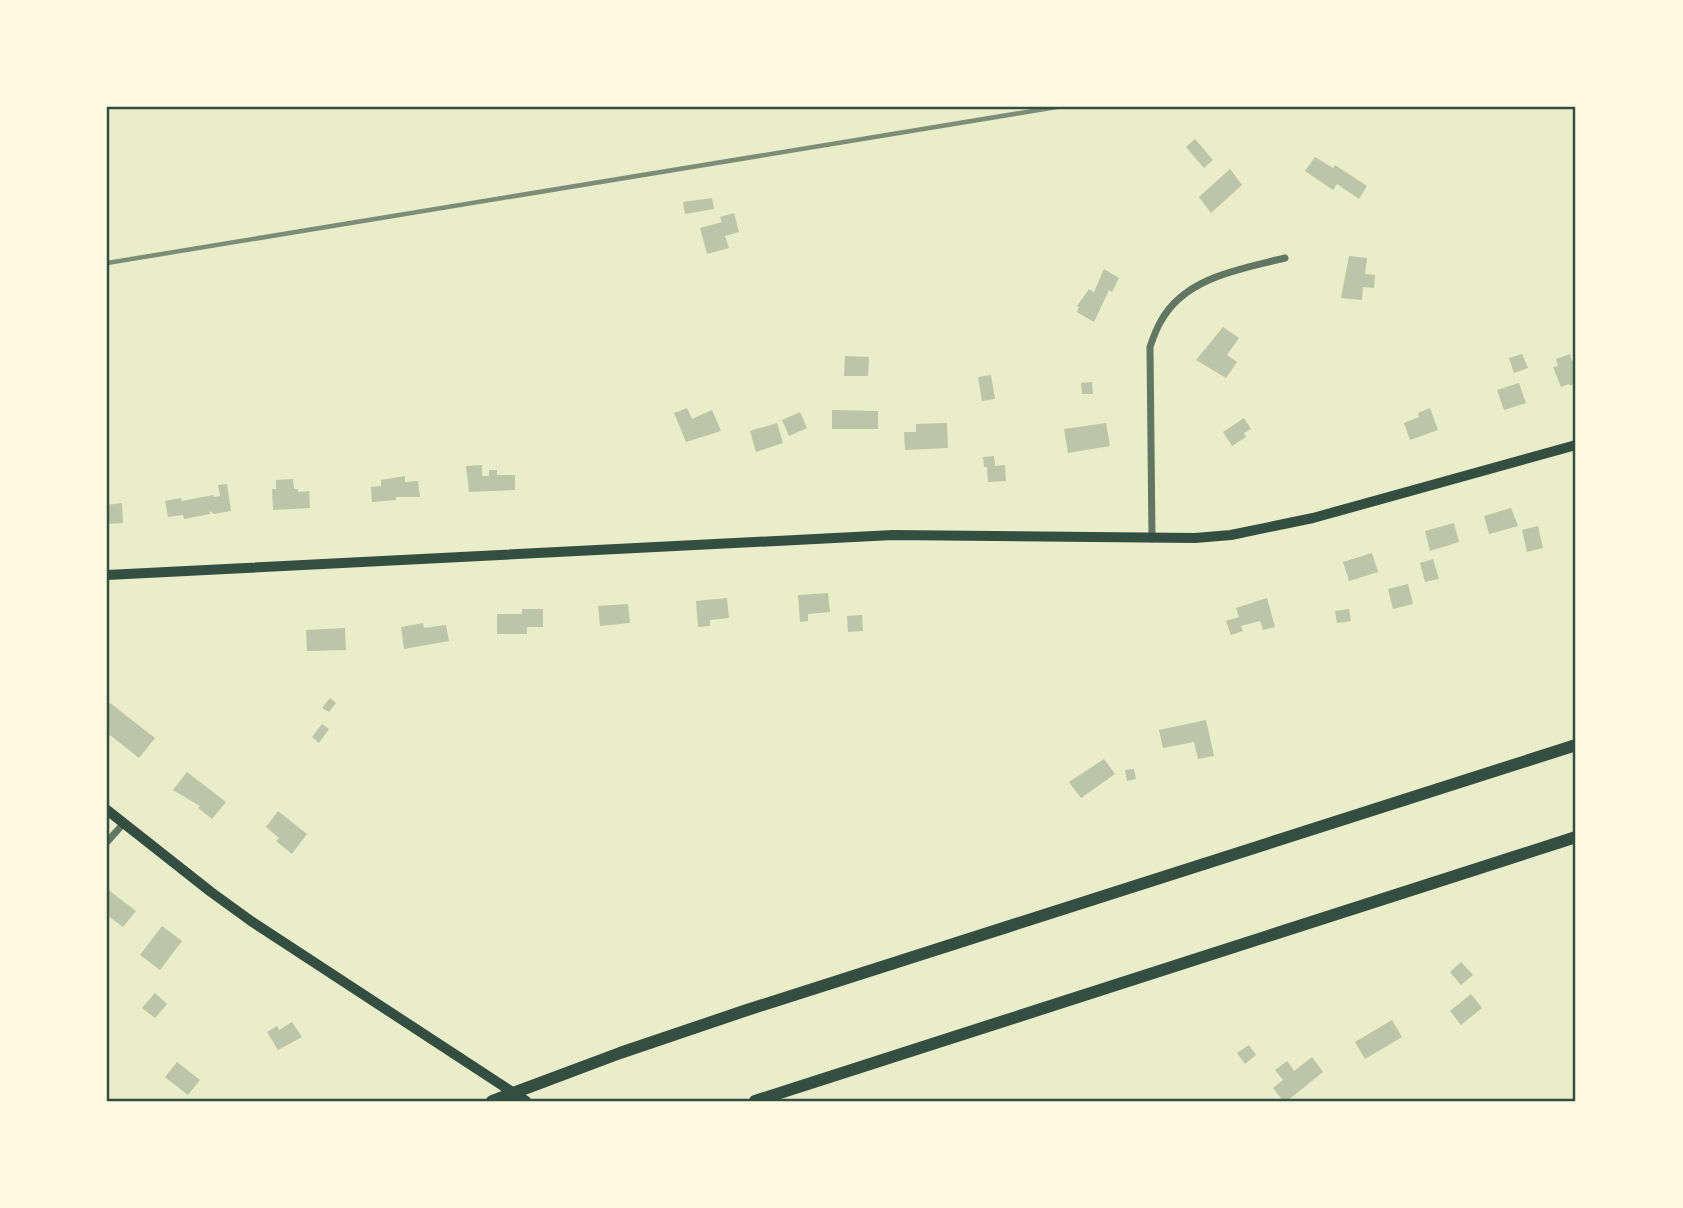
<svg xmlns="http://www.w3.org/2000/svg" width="1683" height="1208" font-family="'Times New Roman',serif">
<rect width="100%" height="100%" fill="#e9edc9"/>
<g fill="#bcc5a7">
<path d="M1195,139L1213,160L1204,168L1186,147Z"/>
<path d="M1315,157L1333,168L1335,165L1367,186L1359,199L1337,184L1333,190L1305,171Z"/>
<path d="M1230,169L1242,185L1211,213L1199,197Z"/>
<path d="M712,198L714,209L685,214L683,202Z"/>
<path d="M734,213L739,232L725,236L729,248L707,254L700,228L722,222L720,217Z"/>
<path d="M1349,256L1367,258L1365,274L1375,275L1374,288L1363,287L1362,300L1341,298Z"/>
<path d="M1104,269L1119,278L1112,292L1109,290L1094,322L1077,312L1079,307L1077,306L1089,289L1094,292Z"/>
<path d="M1223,327L1239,338L1227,355L1237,362L1226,378L1196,360Z"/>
<path d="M1522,354L1528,368L1514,373L1509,358Z"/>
<path d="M1570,354L1572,361L1575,360L1576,362V382L1570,386L1569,384L1561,387L1553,367L1558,366L1556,359Z"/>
<path d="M845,356L869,357L868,376H844Z"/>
<path d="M991,375L995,399L982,401L978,377Z"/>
<path d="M1092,382L1093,394H1082L1081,383Z"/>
<path d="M1519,383L1526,403L1504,410L1497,390Z"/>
<path d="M687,408L692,419L712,410L721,431L686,442L674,413Z"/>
<path d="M1430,408L1438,430L1410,440L1404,423L1419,417L1418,413Z"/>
<path d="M832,410L878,411V429H832Z"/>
<path d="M800,412L807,428L789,436L782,420Z"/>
<path d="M1244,418L1251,429L1244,433L1246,437L1232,446L1223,432Z"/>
<path d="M777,423L783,443L756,452L750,431Z"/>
<path d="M947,423L948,448L905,450L904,432H916V424Z"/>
<path d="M1106,423L1110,446L1068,453L1064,429Z"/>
<path d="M994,456L995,466L1005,465L1006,481L988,482L987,467H984L983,457Z"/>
<path d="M482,465V476H489V470H497V475H515V490L469,492L466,466Z"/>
<path d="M405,476V482L418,481L420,497H396V500L372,502L371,487L381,486V480Z"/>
<path d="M293,479L294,489H298V492L309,491L310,508L273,510L272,489H276V480Z"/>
<path d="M227,484L231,511L214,514L210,511V514L184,519L183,515L168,517L165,501L181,498L182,501L213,495L214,497L220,496L218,485Z"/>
<path d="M122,503L123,523L107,524V505Z"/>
<path d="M1511,508L1518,526L1489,534L1484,516Z"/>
<path d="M1454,523L1459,542L1430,551L1425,531Z"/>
<path d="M1538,526L1543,548L1527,552L1522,530Z"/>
<path d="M1372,553L1378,572L1349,581L1343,562Z"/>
<path d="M1433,559L1439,579L1425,582L1420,563Z"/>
<path d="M1408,584L1413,604L1393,609L1388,589Z"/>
<path d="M828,593L830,612L808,614V621L800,622L798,595Z"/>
<path d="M727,598L729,618L710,620V626L698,627L696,601Z"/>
<path d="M1267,598L1275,627L1263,630L1260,621L1241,626L1243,631L1231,635L1226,621L1239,617L1236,608Z"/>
<path d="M628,604L630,623L600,626L598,606Z"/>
<path d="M522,609H543V627H527V634H497V614H522Z"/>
<path d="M1349,609L1351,621L1337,623L1335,611Z"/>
<path d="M862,615L863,631L848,632L847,616Z"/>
<path d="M423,623L424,628L446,625L449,641L404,649L401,627Z"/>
<path d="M345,628L346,650L307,651L306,630Z"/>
<path d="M330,698L336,703L329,712L322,708Z"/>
<path d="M110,703L155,738L139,758L110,735L107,740V708Z"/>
<path d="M1206,720L1214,756L1198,759L1194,742L1163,748L1159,730Z"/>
<path d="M322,724L329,729L319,743L312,737Z"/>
<path d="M1104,759L1115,774L1081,798L1069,782Z"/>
<path d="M1134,769L1136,779L1127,781L1125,770Z"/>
<path d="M187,772L226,802L212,819L198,808L200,806L173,790Z"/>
<path d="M278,811L307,834L292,854L276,841L279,838L266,827Z"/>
<path d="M107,889L136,911L123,927L107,915Z"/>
<path d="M162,926L182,941L160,970L140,955Z"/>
<path d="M1461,962L1473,975L1461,985L1450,972Z"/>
<path d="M155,993L167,1004L155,1018L142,1008Z"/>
<path d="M1471,994L1482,1008L1461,1025L1450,1011Z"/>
<path d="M1392,1020L1402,1037L1365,1059L1355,1042Z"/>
<path d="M292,1022L302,1037L278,1050L267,1032L277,1026L279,1030Z"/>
<path d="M1249,1045L1256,1055L1245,1064L1237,1053Z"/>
<path d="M1312,1057L1323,1072L1287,1101H1283L1273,1088L1283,1080L1275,1070L1287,1061L1294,1071Z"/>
<path d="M177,1062L200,1080L188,1095L165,1077Z"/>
</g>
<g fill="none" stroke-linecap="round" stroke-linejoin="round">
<g stroke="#617663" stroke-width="7">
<path d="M1152,539L1150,347C1153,338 1156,329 1161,321C1185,277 1241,269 1285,258"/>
<path d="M107,842L124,823"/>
</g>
<g stroke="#344e41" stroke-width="10">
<path d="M107,575L893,535L1195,538L1231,535L1313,518L1576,445"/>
<path d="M107,810L211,892L251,921L526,1101"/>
</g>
<g stroke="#344e41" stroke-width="12">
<path d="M492,1101L620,1053L747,1010L1576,745"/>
<path d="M755,1101L1576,837"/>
</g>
<path stroke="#7c8e77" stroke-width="4.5" d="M107,263L1057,107"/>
</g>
<rect width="1683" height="1208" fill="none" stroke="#fefae0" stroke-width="217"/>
<rect x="108" y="108" width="1466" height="992" fill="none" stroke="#344e41" stroke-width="2.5"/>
</svg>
